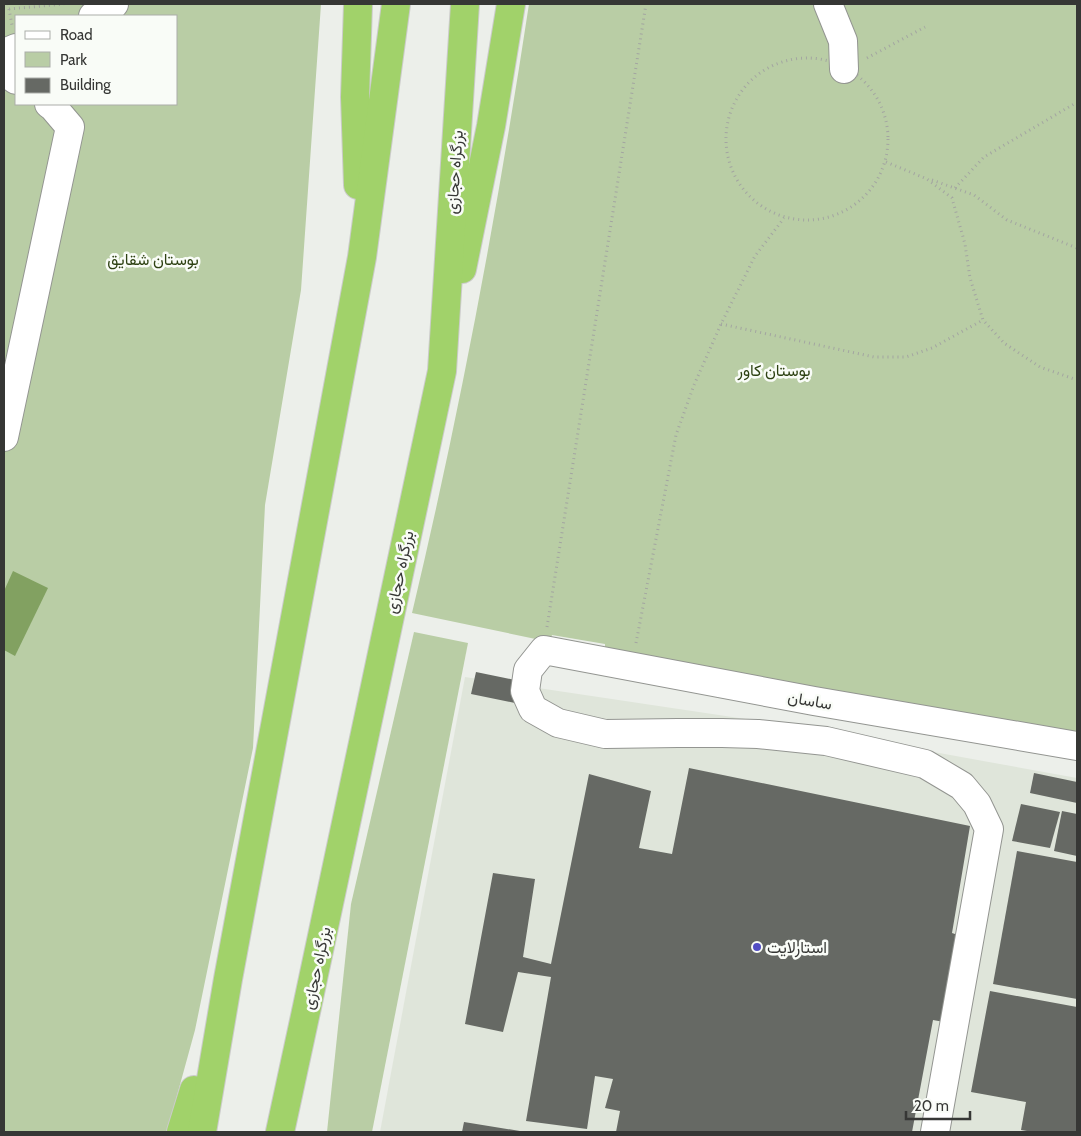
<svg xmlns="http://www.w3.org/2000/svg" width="1081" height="1136" font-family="Cabin,Vazirmatn,sans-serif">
<rect width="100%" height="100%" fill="#ecefea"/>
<path fill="#dfe5da" d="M465,677L785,725L1077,778V1132H380Z"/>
<g fill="#b9cda5" fill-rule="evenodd">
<path d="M4,4H321L301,290L265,505L253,748L195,1030L167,1132H4ZM16,16H176V104H16Z"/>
<path d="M529,4H1077V732C919,710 763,675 605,650V644L552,635L550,642L412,613C460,412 498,208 529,4Z"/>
<path d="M414,632L468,643L372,1132H327L351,904Z"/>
</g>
<path fill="#82a161" d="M13,571L48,588L15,656L4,650V591Z"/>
<g fill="#666964">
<path d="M476,672L520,681L515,703L471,694Z"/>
<path d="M689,768L970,826L952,933L961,936L944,1022L933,1020L912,1132H616L620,1111L605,1108L613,1079L595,1076L587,1129L526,1121L551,977L518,972L503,1032L465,1024L493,873L535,879L523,957L551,964L589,774L651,791L639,848L672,854Z"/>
<path d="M1034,773L1077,782V803L1030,793Z"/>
<path d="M1021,804L1060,812L1050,848L1012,841Z"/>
<path d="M1062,811L1077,814V856L1054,851Z"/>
<path d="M1017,851L1077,862V999L993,984Z"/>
<path d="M990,991L1077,1007V1132H1033L1021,1130L1026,1102L971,1092Z"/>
<path d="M464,1122L520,1131V1132H462Z"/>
</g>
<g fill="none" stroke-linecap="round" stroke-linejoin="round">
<defs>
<g id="minor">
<path d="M828,4L843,41L844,69"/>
<path d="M93,16L109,10L114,4"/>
<path d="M4,53L16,48"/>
<path d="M4,71L16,80"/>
<path d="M4,437L70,127L53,107L49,104"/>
<path d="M935,1132L989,829L977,804L962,786L925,764L826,741L758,734L722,733H678L605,734L558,723L533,709L525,691L528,670L544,650L814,701L1077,746"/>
</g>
<g id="highway">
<path d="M358,4L355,97L358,185"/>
<path d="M462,269L491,126L511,4"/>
<path d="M181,1132L194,1090"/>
<path d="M202,1132L228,979L362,257L396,4"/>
<path d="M280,1132L307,1007L442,371L465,4"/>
</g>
</defs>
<use href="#minor" stroke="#939591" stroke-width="30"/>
<use href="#highway" stroke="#cbcbca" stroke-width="30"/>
<g stroke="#a3a5a1" stroke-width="3" stroke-dasharray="1 4" stroke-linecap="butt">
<path d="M8,4L12,25"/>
<path d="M9,9L64,4"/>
<circle cx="807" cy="139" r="81"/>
<path d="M867,58L925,27"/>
<path d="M886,162L927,179L952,198L965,244L970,278L983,320L1004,343L1040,367L1077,380"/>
<path d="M932,180L974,195L1007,220L1077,248"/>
<path d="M955,188L984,157L1074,104L1077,103"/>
<path d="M721,324L874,357H906L932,348L983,320"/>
<path d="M547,627L646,4"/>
<path d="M636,643L676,435L694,385L721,324L755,256L784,218"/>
</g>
<use href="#minor" stroke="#fff" stroke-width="28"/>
<use href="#highway" stroke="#a1d26a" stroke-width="28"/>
</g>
<circle fill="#524dc4" stroke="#f9fcf7" stroke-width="2" cx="757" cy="947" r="5"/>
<g text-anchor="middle" stroke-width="5" stroke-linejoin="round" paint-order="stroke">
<g font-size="16" fill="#363735" stroke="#f9fcf7">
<text transform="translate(454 172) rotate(-86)" y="6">بزرگراه حجازی</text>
<text transform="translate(399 572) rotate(-78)" y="6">بزرگراه حجازی</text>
<text transform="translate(810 700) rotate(10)" y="6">ساسان</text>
<text transform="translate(316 968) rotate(-78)" y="6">بزرگراه حجازی</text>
</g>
<g font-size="16" fill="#2d4112" stroke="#f9fcf7">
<text x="153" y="265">بوستان شقایق</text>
<text x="774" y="376">بوستان کاور</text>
</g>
<g font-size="16" fill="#363735" stroke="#f9fcf7" text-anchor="start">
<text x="767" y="953">استارلایت</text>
</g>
</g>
<rect width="1081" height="1136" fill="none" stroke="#363735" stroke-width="10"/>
<rect x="15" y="15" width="162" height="90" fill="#f9fcf7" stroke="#abada9"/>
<rect x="25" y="31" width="25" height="8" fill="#ffffff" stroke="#abada9"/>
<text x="60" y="40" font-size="15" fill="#363735">Road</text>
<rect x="25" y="52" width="25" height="15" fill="#b9cda5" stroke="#abada9"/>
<text x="60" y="65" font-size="15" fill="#363735">Park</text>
<rect x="25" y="78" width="25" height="15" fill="#666964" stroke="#abada9"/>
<text x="60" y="90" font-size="15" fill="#363735">Building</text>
<path d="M906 1111v8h64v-8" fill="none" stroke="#363735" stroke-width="2.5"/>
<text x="914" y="1111" font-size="15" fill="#363735" stroke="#f9fcf7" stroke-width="4" paint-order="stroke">20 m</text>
</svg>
